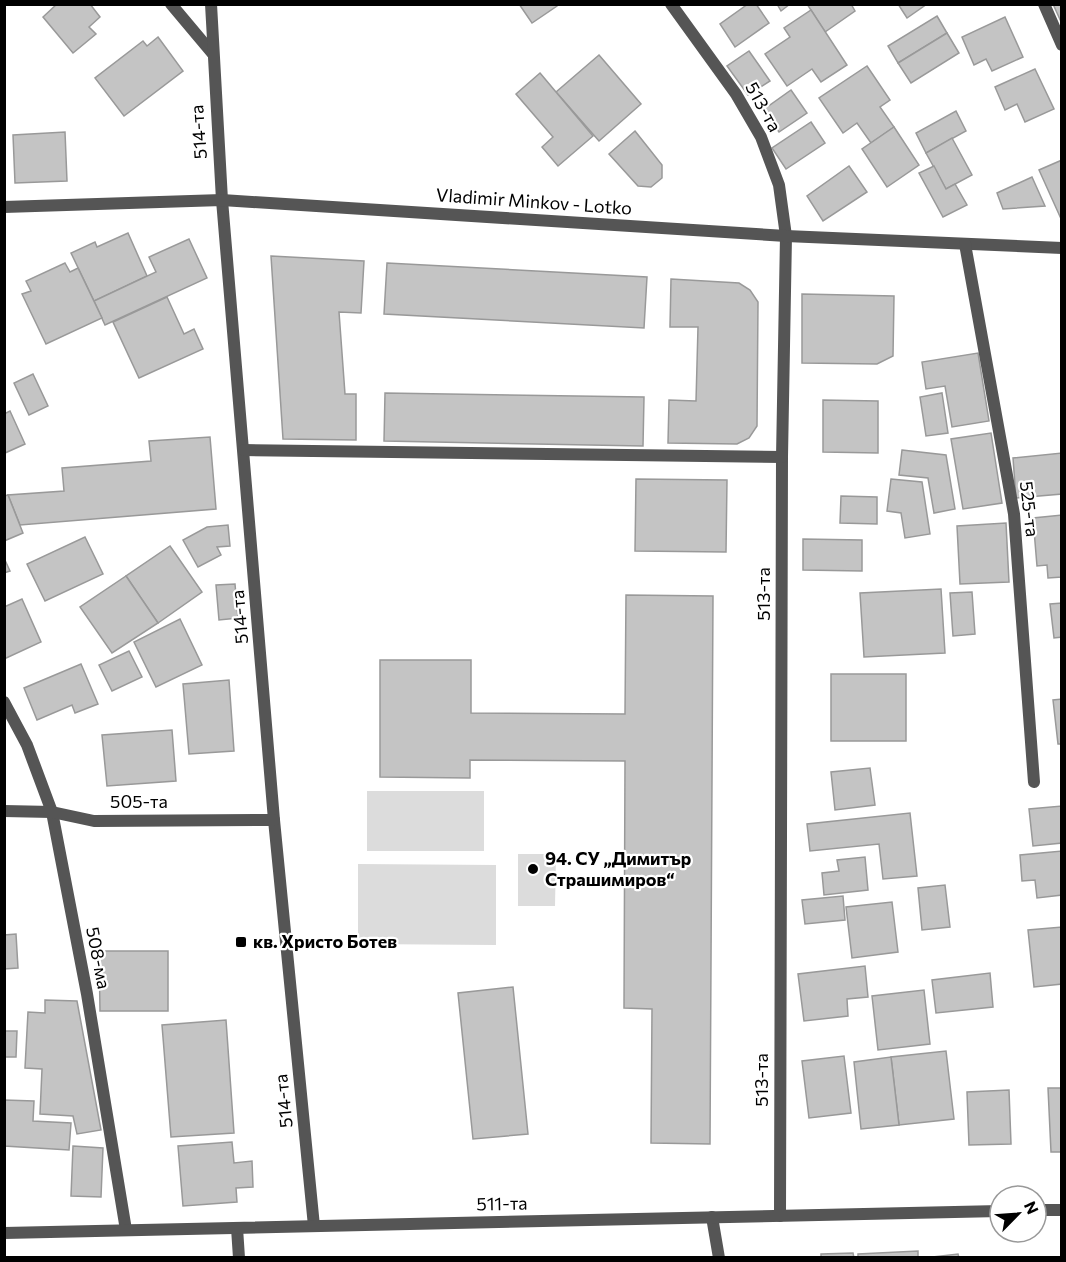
<svg xmlns="http://www.w3.org/2000/svg" width="1066" height="1262" font-family="Commissioner,sans-serif">
<rect width="100%" height="100%" fill="#fff"/>
<g fill="#dcdcdc">
<rect x="367" y="791" width="117" height="60"/>
<path d="M518,854H556L555,906H518Z"/>
<path d="M358,864L496,865V945L358,944Z"/>
</g>
<g fill="#c4c4c4" stroke="#999" stroke-width="1.5">
<path d="M57,4H90L100,17L89,27L96,34L73,53L43,17Z"/>
<path d="M519,4H556L557,6L532,23Z"/>
<path d="M748,4H756L769,23L735,47L720,24Z"/>
<path d="M777,4H790L781,11Z"/>
<path d="M807,4H851L855,11L825,32Z"/>
<path d="M898,4H927L907,18Z"/>
<path d="M1053,4H1062V24Z"/>
<path d="M811,10L847,65L821,82L812,69L787,86L765,54L790,37L784,28Z"/>
<path d="M937,16L947,33L898,63L888,46Z"/>
<path d="M1005,17L1023,57L992,71L986,59L974,65L962,37Z"/>
<path d="M947,33L959,53L911,83L898,63Z"/>
<path d="M158,37L183,71L124,116L95,78L143,41L147,46Z"/>
<path d="M749,51L770,81L748,95L727,66Z"/>
<path d="M599,55L641,104L599,141L556,92Z"/>
<path d="M867,66L890,100L880,107L894,127L871,143L857,123L843,133L819,98Z"/>
<path d="M1035,69L1054,109L1025,122L1017,104L1005,110L995,87Z"/>
<path d="M540,73L593,136L558,166L542,147L553,137L516,94Z"/>
<path d="M791,90L807,113L779,132L763,110Z"/>
<path d="M956,111L966,131L926,153L916,133Z"/>
<path d="M811,122L825,143L786,169L772,148Z"/>
<path d="M894,127L919,165L887,187L862,149Z"/>
<path d="M635,131L662,165V178L651,187L638,186L609,154Z"/>
<path d="M65,132L67,181L15,183L13,135Z"/>
<path d="M952,138L972,175L946,189L926,153Z"/>
<path d="M1062,160V221L1039,170Z"/>
<path d="M849,166L867,192L823,221L807,196Z"/>
<path d="M934,166L946,189L955,184L967,205L943,217L919,173Z"/>
<path d="M1032,177L1045,206L1003,209L997,193Z"/>
<path d="M128,233L147,276L94,301L71,253L95,242L97,247Z"/>
<path d="M189,239L207,278L105,325L94,301L156,272L149,257Z"/>
<path d="M271,256L364,261L361,313L339,312L345,394H356V440L283,439Z"/>
<path d="M65,263L70,272L78,268L102,318L46,344L22,294L31,291L26,281Z"/>
<path d="M387,263L647,277L644,328L384,314Z"/>
<path d="M671,279L739,283L750,290L758,302L757,426L749,438L737,444L668,443L669,400L696,401L698,327H670Z"/>
<path d="M802,294L894,296L893,356L877,364L802,363Z"/>
<path d="M167,297L184,334L194,329L203,349L139,378L113,322Z"/>
<path d="M978,353L989,421L952,427L945,386L926,389L922,362Z"/>
<path d="M33,374L48,406L29,415L14,383Z"/>
<path d="M385,393L644,397L643,446L384,441Z"/>
<path d="M942,393L948,433L926,436L920,397Z"/>
<path d="M823,400L878,401V453L823,452Z"/>
<path d="M10,411L25,444L5,453L4,414Z"/>
<path d="M991,433L1002,503L963,509L951,439Z"/>
<path d="M210,437L216,509L20,525L8,495L64,491L62,468L151,461L149,441Z"/>
<path d="M902,450L946,455L955,509L934,513L928,478L899,475Z"/>
<path d="M1062,453V494L1016,498L1013,458Z"/>
<path d="M636,479L727,480L726,552L635,551Z"/>
<path d="M891,479L922,482L930,534L905,538L901,513L887,511Z"/>
<path d="M8,495L23,533L4,541V496Z"/>
<path d="M841,496L877,497V524L840,523Z"/>
<path d="M1062,515V577L1048,578L1047,565L1037,566L1033,518Z"/>
<path d="M1006,523L1009,582L960,584L957,526Z"/>
<path d="M228,525L230,546L217,547L221,555L198,567L183,540L207,527Z"/>
<path d="M85,537L103,574L45,601L27,564Z"/>
<path d="M803,539L862,540V571L803,570Z"/>
<path d="M170,546L202,592L158,623L126,576Z"/>
<path d="M4,558L10,571L4,573Z"/>
<path d="M126,576L158,623L112,653L80,607Z"/>
<path d="M235,584L238,618L219,620L216,585Z"/>
<path d="M941,589L945,653L864,657L860,593Z"/>
<path d="M972,592L975,634L953,636L950,593Z"/>
<path d="M626,595L713,596L710,1144L651,1143L652,1009L624,1008L625,761L470,760V778L380,777V660H471V713L625,714Z"/>
<path d="M22,599L41,642L4,659V607Z"/>
<path d="M1062,603V637L1054,638L1050,604Z"/>
<path d="M180,619L202,665L156,687L134,642Z"/>
<path d="M129,651L142,677L112,691L99,665Z"/>
<path d="M81,664L98,704L75,713L72,705L37,720L24,688Z"/>
<rect x="831" y="674" width="75" height="67"/>
<path d="M229,680L234,751L189,754L183,684Z"/>
<path d="M1062,699V744H1058L1053,700Z"/>
<path d="M172,730L176,781L107,786L102,735Z"/>
<path d="M870,768L875,805L835,810L831,772Z"/>
<path d="M1062,806V843L1033,846L1029,809Z"/>
<path d="M910,813L917,876L883,879L879,844L810,851L807,824Z"/>
<path d="M1062,851V895L1037,898L1035,880L1022,881L1020,855Z"/>
<path d="M865,857L868,890L824,895L822,873L839,871L837,860Z"/>
<path d="M945,885L950,927L922,930L918,888Z"/>
<path d="M843,896L845,920L805,924L802,900Z"/>
<path d="M892,902L898,952L852,958L846,907Z"/>
<path d="M1062,927V984L1034,987L1028,930Z"/>
<path d="M16,934L18,968L4,969V935Z"/>
<path d="M99,951H168V1011H100Z"/>
<path d="M865,966L868,997L847,999L848,1016L804,1021L798,974Z"/>
<path d="M990,973L993,1007L936,1013L932,980Z"/>
<path d="M513,987L528,1134L473,1139L458,993Z"/>
<path d="M924,990L930,1044L878,1050L872,996Z"/>
<path d="M45,1000L77,1001L101,1130L77,1134L73,1116L40,1114L42,1069L25,1068L28,1012L45,1013Z"/>
<path d="M226,1020L234,1133L171,1137L162,1025Z"/>
<path d="M4,1031H17L16,1057H4Z"/>
<path d="M946,1051L954,1119L899,1125L891,1057Z"/>
<path d="M844,1056L851,1113L809,1118L802,1061Z"/>
<path d="M891,1057L899,1125L861,1129L854,1062Z"/>
<path d="M1048,1088H1062V1152H1051Z"/>
<path d="M1009,1090L1011,1144L969,1145L967,1092Z"/>
<path d="M4,1100L34,1101L33,1121L71,1123L69,1150L4,1146Z"/>
<path d="M232,1142L234,1163L252,1161L253,1187L236,1188L237,1202L183,1206L178,1146Z"/>
<path d="M73,1146L103,1148L101,1197L71,1196Z"/>
<path d="M918,1251V1258H858V1254Z"/>
<path d="M853,1253L854,1258H821V1254Z"/>
<path d="M958,1254L959,1258H933V1257Z"/>
</g>
<g fill="none" stroke-linecap="round" stroke-linejoin="round">
<g stroke="#555" stroke-width="12">
<path d="M171,4L213,54"/>
<path d="M211,4L222,200L274,820L314,1226"/>
<path d="M671,4L736,94L761,137L779,185L786,236L782,457L780,1216"/>
<path d="M1044,4L1062,45"/>
<path d="M4,207L222,200L786,236L1062,248"/>
<path d="M965,244L1014,514L1034,782"/>
<path d="M244,450L782,457"/>
<path d="M4,702L27,745L52,812L87,994L126,1230"/>
<path d="M4,811L52,812L94,821L274,820"/>
<path d="M1036,1210H1062"/>
<path d="M712,1217L719,1258"/>
<path d="M237,1228L239,1258"/>
<path d="M4,1233L1000,1211"/>
</g>
</g>
<g fill="#000" stroke="#fff" stroke-width="2">
<circle cx="533" cy="869" r="6"/>
<rect x="235" y="936" width="12" height="12" rx="3"/>
</g>
<g text-anchor="middle" stroke-width="4.5" stroke-linejoin="round" paint-order="stroke">
<g font-size="18" fill="#000" stroke="#fff">
<text transform="translate(763 107) rotate(61)" y="6">513-та</text>
<text transform="translate(199 132) rotate(-94)" y="6">514-та</text>
<text transform="translate(534 202) rotate(4)" y="6">Vladimir Minkov - Lotko</text>
<text transform="translate(1029 509) rotate(83)" y="6">525-та</text>
<text transform="translate(764 594) rotate(-90)" y="6">513-та</text>
<text transform="translate(240 617) rotate(-95)" y="6">514-та</text>
<text x="139" y="808">505-та</text>
<text transform="translate(98 958) rotate(79)" y="6">508-ма</text>
<text transform="translate(762 1080) rotate(-90)" y="6">513-та</text>
<text transform="translate(284 1101) rotate(-96)" y="6">514-та</text>
<text transform="translate(502 1204) rotate(-1)" y="6">511-та</text>
</g>
<g font-size="18" font-weight="bold" fill="#000" stroke="#fff" text-anchor="start">
<text x="545" y="865">94. СУ „Димитър<tspan x="545" dy="21">Страшимиров“</tspan></text>
<text x="253" y="948">кв. Христо Ботев</text>
</g>
</g>
<rect width="1066" height="1262" fill="none" stroke="#000000" stroke-width="12"/>
<g transform="translate(1018 1214) rotate(65)"><circle r="28" fill="#ffffff" stroke="#999999" stroke-width="1.5"/>
<path d="M0-4.5L10 22L0 15L-10 22Z" fill="#000000"/>
<text y="-9" font-size="16" font-weight="bold" text-anchor="middle" fill="#000000">N</text>
</g>
</svg>
